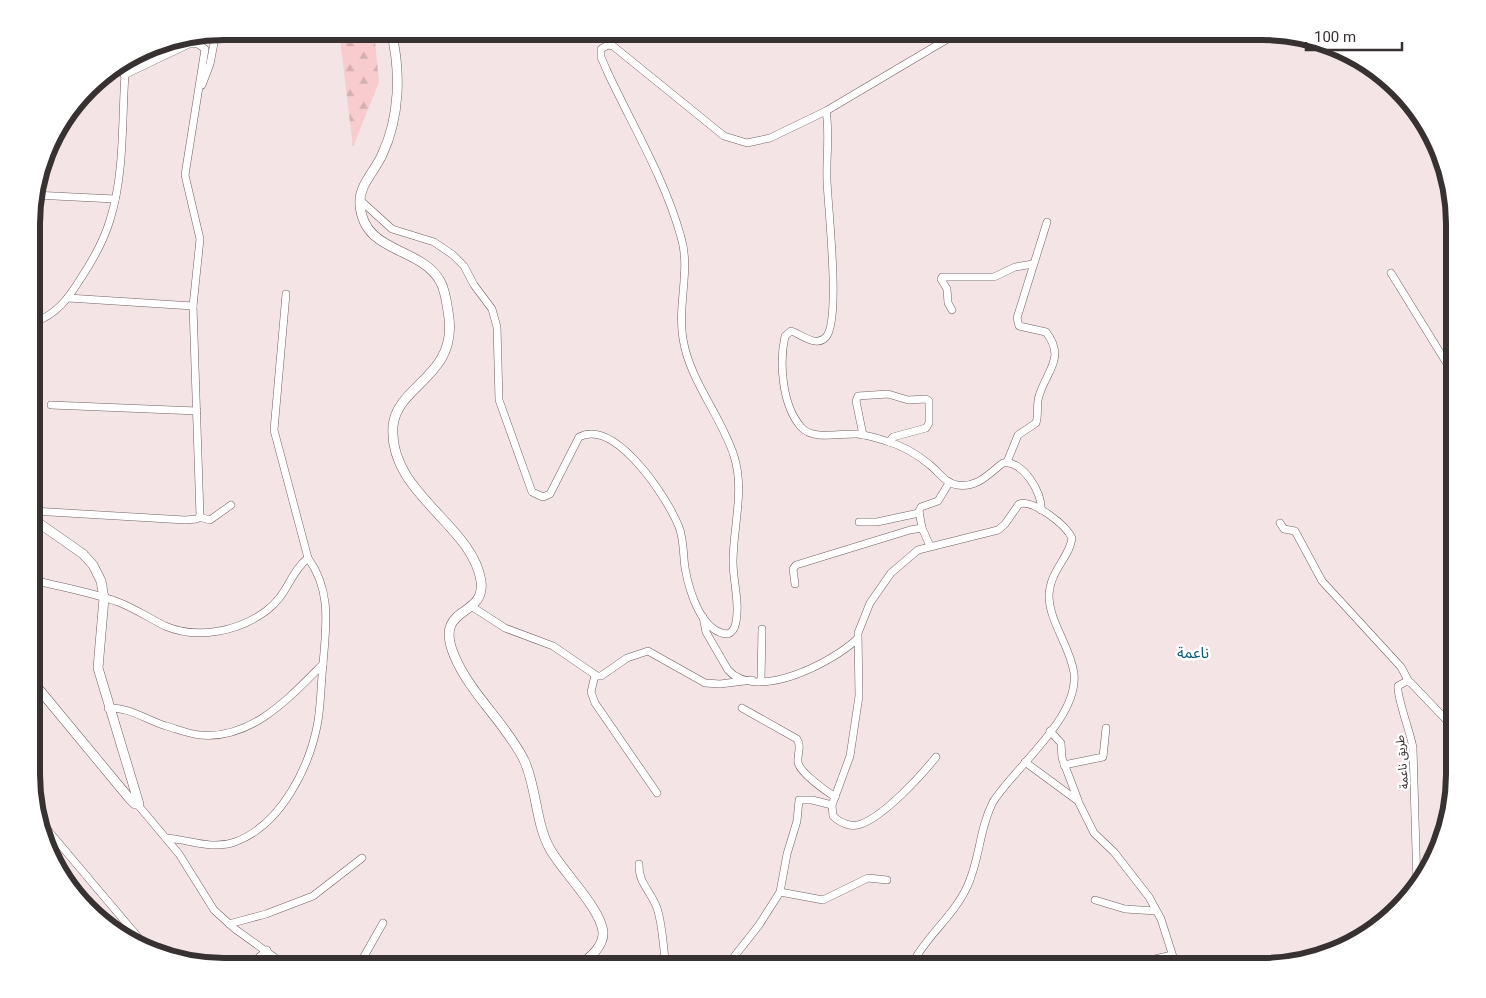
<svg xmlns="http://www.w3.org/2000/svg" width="1486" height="998" font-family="Roboto,'Noto Sans Arabic',sans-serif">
<defs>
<pattern id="forest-firs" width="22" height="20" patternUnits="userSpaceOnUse" patternTransform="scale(1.25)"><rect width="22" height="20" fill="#f8ccce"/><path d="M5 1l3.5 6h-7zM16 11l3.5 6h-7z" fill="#d5b0b1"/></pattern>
</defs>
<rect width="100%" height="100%" fill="#f5e4e5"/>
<path fill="url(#forest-firs)" d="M339,31H374L379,82L353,147Z"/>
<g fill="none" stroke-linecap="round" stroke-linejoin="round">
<defs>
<g id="minor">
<path d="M202,85L210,64L216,33"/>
<path d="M826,111C830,134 826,157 827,181C828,208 841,320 826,337C816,348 801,334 791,331L785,336C779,363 782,405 801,427C813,441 841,433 857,434C867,435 877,438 886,441C901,445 918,455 930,465C939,472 945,483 957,485C978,488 988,474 1003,463C1022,459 1043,493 1041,510"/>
<path d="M34,195L115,199"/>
<path d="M360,200L392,229L434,242L453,255L464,266L474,285L492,309L497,327L499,400L532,492L543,497L550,494L579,437C616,418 668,499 679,527C684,540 683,554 685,568C689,590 701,633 728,634C733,632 735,628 736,622C740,603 733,581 733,562C733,527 745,490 734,456C721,415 690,382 683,339C677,305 691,270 681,237C665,179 632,125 607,71L601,57V49L608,45L613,46L724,136L747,143L770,138L826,111L961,31"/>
<path d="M1391,273L1454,375"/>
<path d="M68,298L193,306"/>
<path d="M952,310L948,303L947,289L941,279L942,277H994L1015,267L1033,264"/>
<path d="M33,323C57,314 68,299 81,278C93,260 104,240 110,220C126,169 121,113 126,61"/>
<path d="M51,405L197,411"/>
<path d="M863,435L856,401L858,396L888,394L908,400L926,399L929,401V423L926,428L893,437L889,442"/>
<path d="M1007,462L1018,435L1036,423C1039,414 1036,405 1039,396C1047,370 1066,358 1046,332L1019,326L1017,318L1047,222"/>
<path d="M33,511L185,520L197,519L200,516L193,306L200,239L185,175L205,49L198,44H189L124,75"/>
<path d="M199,517L210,520L231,505"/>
<path d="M859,522H877L919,513"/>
<path d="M1280,523L1284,529L1295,531L1322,581L1401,667L1409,682"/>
<path d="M930,546L922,528L919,511L921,507L938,501L949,483"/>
<path d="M33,580C61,587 91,592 118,602C134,608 149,618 165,626C198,640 239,631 266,611C288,595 290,572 308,558"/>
<path d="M795,584L793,569L796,565L910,530L922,528"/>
<path d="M471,606L505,628L553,646L597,676H601L627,658L648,651L705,683L720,684L752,680"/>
<path d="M703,617L706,632L728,670C757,702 833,662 857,639"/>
<path d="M595,675L591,692L595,703L657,793"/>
<path d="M761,680L762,629"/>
<path d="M108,708C130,707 146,720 166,726C177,729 189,734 200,735C252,740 290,697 323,664"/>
<path d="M742,708L797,739C802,747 797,754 798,762C799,772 826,791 835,797"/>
<path d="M1050,731L1061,743L1062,758L1078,800"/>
<path d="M1025,762L1078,801L1094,833L1114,852L1149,897L1161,919L1176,966"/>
<path d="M1064,765L1103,757L1106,728"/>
<path d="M138,805L179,854L214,910L235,929L288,967"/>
<path d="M41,822L149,950"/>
<path d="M167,838C190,840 212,850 235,842C281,825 310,767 318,721C321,702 321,683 323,664C326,626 332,591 308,558L274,430L286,294"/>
<path d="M639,864C638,883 651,891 657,908C663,926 663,947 666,967"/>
<path d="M1417,886L1413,748C1411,734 1396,695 1398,686L1407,681L1411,683L1454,728"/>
<path d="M780,892L823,900L868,878L887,880"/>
<path d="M1095,900L1125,909L1156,911"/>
<path d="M229,924L266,914L313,896L362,858"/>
<path d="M126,939L134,932"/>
<path d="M587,959L606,967"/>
<path d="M911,966C925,937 953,917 967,887C980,860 979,829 993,802C1015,767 1079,718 1074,673C1070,646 1050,623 1049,597C1049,571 1070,557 1072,538C1066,525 1033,499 1019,504L1005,524L998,530L918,550L891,573L870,603L858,633L859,696L850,756L832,805L833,816C840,823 852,828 861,824C884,816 921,776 936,757"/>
<path d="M1125,966L1172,955"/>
<path d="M248,967L267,950"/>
<path d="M358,967L383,923"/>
<path d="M726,967L759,925L780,892L787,854L797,821L799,800H812L832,805"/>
</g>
<g id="tertiary">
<path d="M391,31C401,71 400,117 382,155C375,171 358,186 360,205C364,254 420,246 440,281C446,291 447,306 449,318C456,377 397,385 393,426C388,493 472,524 481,581C486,619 433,604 454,655C470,694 505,722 524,760C537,788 535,822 550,849C563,872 601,909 603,932C604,947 588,959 578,967"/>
<path d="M33,519L83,554L93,565L101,581L104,598L98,668L139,804H135L129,798L33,682"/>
</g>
</defs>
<use href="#minor" stroke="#706262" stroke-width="8"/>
<use href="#tertiary" stroke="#706262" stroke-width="10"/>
<use href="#minor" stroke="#fff" stroke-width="7"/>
<use href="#tertiary" stroke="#fff" stroke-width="9"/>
</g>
<g text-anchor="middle" stroke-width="5" stroke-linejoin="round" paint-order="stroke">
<g font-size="12" fill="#373131" stroke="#fff">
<text transform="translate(1402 762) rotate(-95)" y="4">طريق ناعمة</text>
</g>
<g font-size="15" fill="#065972" stroke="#fff">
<text x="1193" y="658">ناعمة</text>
</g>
</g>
<path d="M0 0H1486V998H0ZM224 40H1262A184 184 0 0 1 1446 224V774A184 184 0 0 1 1262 958H224A184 184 0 0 1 40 774V224A184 184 0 0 1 224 40Z" fill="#fff" fill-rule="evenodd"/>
<path fill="none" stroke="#373131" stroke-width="6" d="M224 40H1262A184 184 0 0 1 1446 224V774A184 184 0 0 1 1262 958H224A184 184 0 0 1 40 774V224A184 184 0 0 1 224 40Z"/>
<path d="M1306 42v8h96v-8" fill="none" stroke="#373131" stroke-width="2.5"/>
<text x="1314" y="42" font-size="15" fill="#373131" stroke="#ffffff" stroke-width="4" paint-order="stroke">100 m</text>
</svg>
